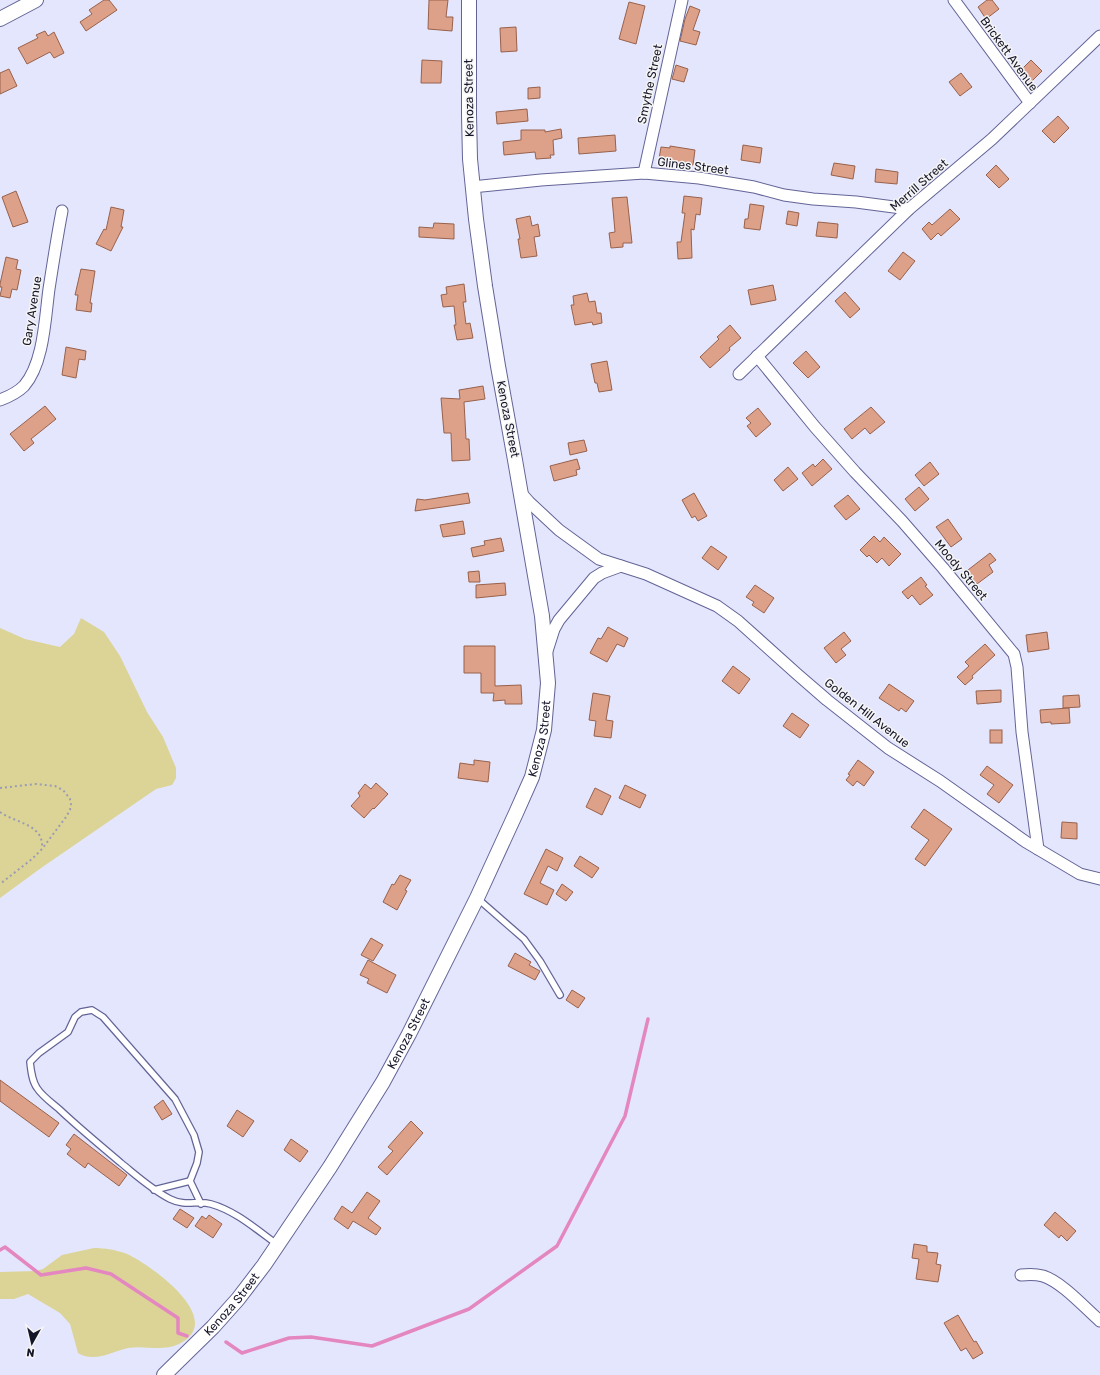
<svg xmlns="http://www.w3.org/2000/svg" width="1100" height="1375" font-family="Rubik,sans-serif">
<rect width="100%" height="100%" fill="#e4e6fd"/>
<g fill="#dbd496">
<path d="M81,618L104,632L120,656L147,712L163,737L176,768V778L172,785L156,789L41,868L0,898V628L25,639L60,647L74,634Z"/>
<path d="M94,1248C104,1248 117,1250 127,1254C151,1265 228,1320 179,1344C162,1352 145,1345 128,1348C111,1352 95,1363 78,1353L70,1324L60,1313L28,1294L14,1299H0V1272L36,1271L43,1269L62,1255Z"/>
</g>
<g fill="none" stroke-linecap="round" stroke-linejoin="round">
<g stroke="#e487c1" stroke-width="3.5">
<path d="M0,1250L5,1247L41,1275L86,1268L111,1274L178,1318V1333L187,1336"/>
<path d="M226,1342L242,1353L289,1338L311,1337L372,1346L469,1309L557,1246L625,1116L648,1019"/>
</g>
</g>
<g fill="#dda189" stroke="#98614b">
<path d="M104,0H109L117,10L86,31L80,22L92,14L89,10Z"/>
<path d="M429,0H448L446,17H453L452,31L428,29Z"/>
<path d="M987,0H992L999,9L986,19L978,7Z"/>
<path d="M629,2L645,6L636,44L619,39Z"/>
<path d="M690,6L700,10L693,30L700,32L696,45L680,41L685,19Z"/>
<path d="M516,27L517,51L501,52L500,28Z"/>
<path d="M45,31L48,36L54,32L64,53L54,58L50,52L27,64L18,48L38,38L36,35Z"/>
<path d="M422,60L442,61L441,83H421Z"/>
<path d="M1031,60L1042,71L1030,83L1019,72Z"/>
<path d="M676,65L688,69L684,82L672,79Z"/>
<path d="M9,69L17,86L0,94V73Z"/>
<path d="M961,73L972,87L960,96L949,82Z"/>
<path d="M540,87V98L528,99V88Z"/>
<path d="M527,109L528,121L497,124L496,112Z"/>
<path d="M1058,116L1069,128L1054,143L1042,131Z"/>
<path d="M561,129L562,138L553,140L554,155H550L551,158L536,159L535,152L504,155L503,142L521,140V130H545V132Z"/>
<path d="M615,135L616,151L579,154L578,138Z"/>
<path d="M743,145L762,148L760,163L741,160Z"/>
<path d="M670,146L695,150L693,165L671,162V160L659,159L661,147L670,148Z"/>
<path d="M834,163L855,166L853,179L831,175Z"/>
<path d="M996,165L1009,179L999,188L986,175Z"/>
<path d="M876,169L898,172L897,184L875,182Z"/>
<path d="M16,191L28,222L13,227L2,197Z"/>
<path d="M684,196L702,198L700,215L696,214L694,230L691,229L692,258L678,259L677,242H681L685,213H682Z"/>
<path d="M627,197L632,243H623V247L611,248L609,233L615,232L612,198Z"/>
<path d="M750,204L764,206L760,230L744,228L745,219H748Z"/>
<path d="M111,207L124,210L121,227H123L111,251L96,244L104,229L106,230Z"/>
<path d="M950,209L960,219L941,236L938,233L931,240L922,229L929,222L932,225Z"/>
<path d="M788,211L799,213L797,226L786,224Z"/>
<path d="M530,216L532,226L538,224L540,236L534,237L537,256L521,258L518,239H520L516,219Z"/>
<path d="M818,222L838,224L837,238L816,236Z"/>
<path d="M434,223L454,224V239L419,237V227L433,228Z"/>
<path d="M903,252L915,261L900,280L888,271Z"/>
<path d="M6,257L18,260L16,269L21,270L17,290L12,289L10,298L0,296L2,287H0V284Z"/>
<path d="M81,269L95,271L90,303H92L91,312L76,310L78,295H75Z"/>
<path d="M464,284L466,302H463L466,324L470,323L473,338L457,340L454,325H456L454,306L443,307L441,295L447,294L446,287Z"/>
<path d="M773,285L776,300L751,305L748,290Z"/>
<path d="M845,292L860,309L850,318L835,301Z"/>
<path d="M587,293L589,302L595,301L597,313H601L602,323L593,325L592,322L575,325L571,305H574L573,296Z"/>
<path d="M730,325L741,338L729,348L730,350L710,368L700,357L719,339L717,337Z"/>
<path d="M66,347L86,351L85,360L79,359L76,378L62,375Z"/>
<path d="M806,351L820,367L808,378L793,363Z"/>
<path d="M607,361L612,390L599,392L597,383H595L591,364Z"/>
<path d="M483,386L485,399L464,402L466,439H469L470,460L452,461L451,433H444L441,398L460,399L459,390Z"/>
<path d="M45,406L56,419L31,439L34,443L24,451L10,434Z"/>
<path d="M871,407L885,422L870,434L865,428L852,439L844,429Z"/>
<path d="M758,408L771,424L756,437L747,426L751,423L746,418Z"/>
<path d="M584,440L587,451L570,455L568,443Z"/>
<path d="M577,459L580,469L576,470L577,475L554,481L550,466Z"/>
<path d="M823,459L832,469L812,486L802,473L813,464L815,467Z"/>
<path d="M930,462L939,474L924,486L915,475Z"/>
<path d="M788,467L798,479L783,491L774,480Z"/>
<path d="M919,487L929,499L915,511L905,499Z"/>
<path d="M468,493L470,503L415,511L417,499L425,500Z"/>
<path d="M694,493L707,516L698,521L695,516L692,518L682,500Z"/>
<path d="M848,495L860,509L846,520L834,506Z"/>
<path d="M948,519L962,539L951,547L936,527Z"/>
<path d="M463,521L465,534L443,537L440,525Z"/>
<path d="M874,536L880,542L884,537L901,554L889,566L882,558L877,563L869,555L867,557L860,550Z"/>
<path d="M501,538L504,551L473,557L471,548L485,545L484,541Z"/>
<path d="M711,546L727,557L718,570L702,558Z"/>
<path d="M990,553L996,560L989,565L993,572L977,584L972,578L969,580L964,573Z"/>
<path d="M479,571L480,582H469L468,572Z"/>
<path d="M921,577L927,585L925,586L933,595L920,605L912,595L908,599L902,592Z"/>
<path d="M505,583L506,595L476,598V585Z"/>
<path d="M755,585L774,598L764,613L752,605L754,602L746,597Z"/>
<path d="M608,627L628,638L624,647L617,644L607,662L590,653L598,638L601,639Z"/>
<path d="M844,632L851,641L841,649L846,655L836,663L824,648Z"/>
<path d="M1047,632L1049,649L1028,652L1026,635Z"/>
<path d="M985,644L995,655L972,676L973,678L965,685L957,677L969,666L965,662Z"/>
<path d="M464,646H495V686L521,685L522,704H505V700L493,701L494,693H481V673H464Z"/>
<path d="M733,666L750,679L739,694L722,681Z"/>
<path d="M889,684L914,701L906,712L901,708L899,711L879,698Z"/>
<path d="M1001,690V702L977,704L976,691Z"/>
<path d="M593,693L610,696L606,720L613,721L611,738L594,736L596,721L589,720Z"/>
<path d="M1079,695L1080,707L1063,708V696Z"/>
<path d="M1069,708L1070,723L1051,724V722L1041,723L1040,710Z"/>
<path d="M792,713L809,725L800,738L783,726Z"/>
<rect x="990" y="730" width="12" height="13"/>
<path d="M474,760L490,762L488,782L458,778L460,763L474,765Z"/>
<path d="M858,760L874,772L864,786L857,781L853,786L846,780L850,775L848,774Z"/>
<path d="M987,766L1013,785L999,803L987,794L994,785L980,775Z"/>
<path d="M376,783L388,794L374,809L373,808L364,818L351,806L360,796L358,793L365,784L371,789Z"/>
<path d="M625,785L646,795L640,808L619,798Z"/>
<path d="M595,788L611,796L602,815L586,807Z"/>
<path d="M924,809L952,829L925,866L915,859L929,840L911,827Z"/>
<path d="M1062,822L1077,823V839L1061,838Z"/>
<path d="M546,849L563,858L557,871L548,866L540,883L554,890L547,905L524,894Z"/>
<path d="M580,856L599,868L592,878L574,866Z"/>
<path d="M400,875L411,880L405,890L407,891L397,910L383,902L392,884L394,885Z"/>
<path d="M562,884L573,892L566,901L556,894Z"/>
<path d="M371,938L383,945L373,961L361,955Z"/>
<path d="M515,953L531,962L529,965L540,971L535,980L508,966Z"/>
<path d="M368,960L396,975L387,993L367,983L369,979L360,975Z"/>
<path d="M572,990L585,998L578,1008L566,1000Z"/>
<path d="M0,1080L59,1123L49,1137L0,1101Z"/>
<path d="M163,1100L172,1114L162,1120L154,1107Z"/>
<path d="M237,1110L254,1121L243,1137L227,1126Z"/>
<path d="M411,1121L423,1133L387,1175L378,1167L393,1151L388,1147Z"/>
<path d="M74,1134L127,1175L119,1186L88,1163L85,1168L67,1154L71,1149L66,1145Z"/>
<path d="M291,1139L308,1151L300,1162L284,1150Z"/>
<path d="M367,1192L380,1201L368,1218L381,1228L376,1235L353,1221L348,1229L334,1219L342,1206L352,1213Z"/>
<path d="M180,1209L194,1218L187,1228L173,1219Z"/>
<path d="M1055,1212L1076,1231L1067,1241L1061,1235L1059,1238L1044,1225Z"/>
<path d="M209,1215L222,1224L213,1238L195,1226L202,1216L206,1219Z"/>
<path d="M914,1244L927,1246V1252L938,1253L936,1264L941,1265L938,1282L916,1279L919,1259L912,1258Z"/>
<path d="M958,1315L974,1342L976,1341L983,1353L973,1359L966,1348L961,1351L944,1323Z"/>
</g>
<g fill="none" stroke-linecap="round" stroke-linejoin="round">
<defs>
<g id="service">
<path d="M477,898L524,939L540,961L560,995"/>
<path d="M154,1190L190,1181"/>
<path d="M201,1204L190,1181L197,1163L199,1152L194,1135L175,1099L103,1017L92,1010L81,1012L75,1017L68,1032L39,1053L30,1062C31,1071 32,1081 37,1088C42,1096 52,1103 59,1109C79,1128 100,1145 121,1163C137,1176 151,1189 170,1199C186,1207 197,1200 211,1204C236,1211 257,1230 278,1245"/>
</g>
<g id="minor">
<path d="M954,0L1030,103"/>
<path d="M644,173L682,0"/>
<path d="M472,187L541,180L644,173L699,178L754,187L784,195L813,199L856,202L909,209"/>
<path d="M757,356L815,427L855,472L902,521L943,568L1014,654L1017,667L1022,732L1038,849"/>
<path d="M739,374L909,209L992,139L1100,36"/>
<path d="M0,400C8,397 17,393 24,386C44,363 45,318 49,289C53,263 57,237 62,211"/>
<path d="M521,493L529,502L559,530L599,559L646,574L717,606L738,621L797,674L827,700L888,748L940,781L1026,842L1080,874L1100,879"/>
<path d="M547,651L554,629L559,620L594,578L602,573L621,566"/>
<path d="M1021,1275C1029,1274 1036,1274 1043,1276C1062,1282 1085,1308 1100,1321"/>
</g>
<g id="tertiary">
<path d="M0,19L36,0"/>
<path id="s1" d="M164,1375L213,1327L238,1299L264,1265L330,1167L383,1082L409,1034L477,898L516,813L532,777L544,730L548,683L542,616L515,460L498,366L485,286L476,219L470,159L469,115V0"/>
</g>
</defs>
<use href="#service" stroke="#636496" stroke-width="8"/>
<use href="#minor" stroke="#636496" stroke-width="13"/>
<use href="#tertiary" stroke="#636496" stroke-width="16"/>
<g stroke="#9b9cb2" stroke-width="2" stroke-dasharray="2 3" stroke-linecap="butt">
<path d="M0,788L36,784L55,786L63,790L67,795L70,799L71,804L70,810L66,817L42,849L32,859L0,884"/>
<path d="M0,812C15,823 44,824 42,848"/>
</g>
<use href="#service" stroke="#fff" stroke-width="5.5"/>
<use href="#minor" stroke="#fff" stroke-width="11"/>
<use href="#tertiary" stroke="#fff" stroke-width="14"/>
</g>
<g text-anchor="middle" stroke-width="3" stroke-linejoin="round" paint-order="stroke">
<g font-size="12" fill="#16162a" stroke="#f5f5f5">
<text transform="translate(1009 54) rotate(54)" y="4">Brickett Avenue</text>
<text transform="translate(650 84) rotate(-78)" y="4">Smythe Street</text>
<text transform="translate(469 98) rotate(-91)" y="4">Kenoza Street</text>
<text transform="translate(693 166) rotate(7)" y="4">Glines Street</text>
<text transform="translate(919 185) rotate(-41)" y="4">Merrill Street</text>
<text transform="translate(32 311) rotate(-81)" y="4">Gary Avenue</text>
<text transform="translate(508 419) rotate(79)" y="4">Kenoza Street</text>
<text transform="translate(961 570) rotate(50)" y="4">Moody Street</text>
<text transform="translate(867 713) rotate(38)" y="4">Golden Hill Avenue</text>
<text dy="4" stroke="none"><textPath href="#s1" startOffset="746">Kenoza Street</textPath></text>
<text dy="4" stroke="none"><textPath href="#s1" startOffset="422">Kenoza Street</textPath></text>
<text dy="4" stroke="none"><textPath href="#s1" startOffset="98">Kenoza Street</textPath></text>
</g>
</g>
<g transform="translate(32 1343) rotate(188)" stroke="#f5f5f5" stroke-width="3" paint-order="stroke">
<path d="M0-3L7 15L0 10L-7 15Z" fill="#16162a"/>
<text y="-6" font-size="11" font-weight="bold" text-anchor="middle" fill="#16162a">N</text>
</g>
</svg>
